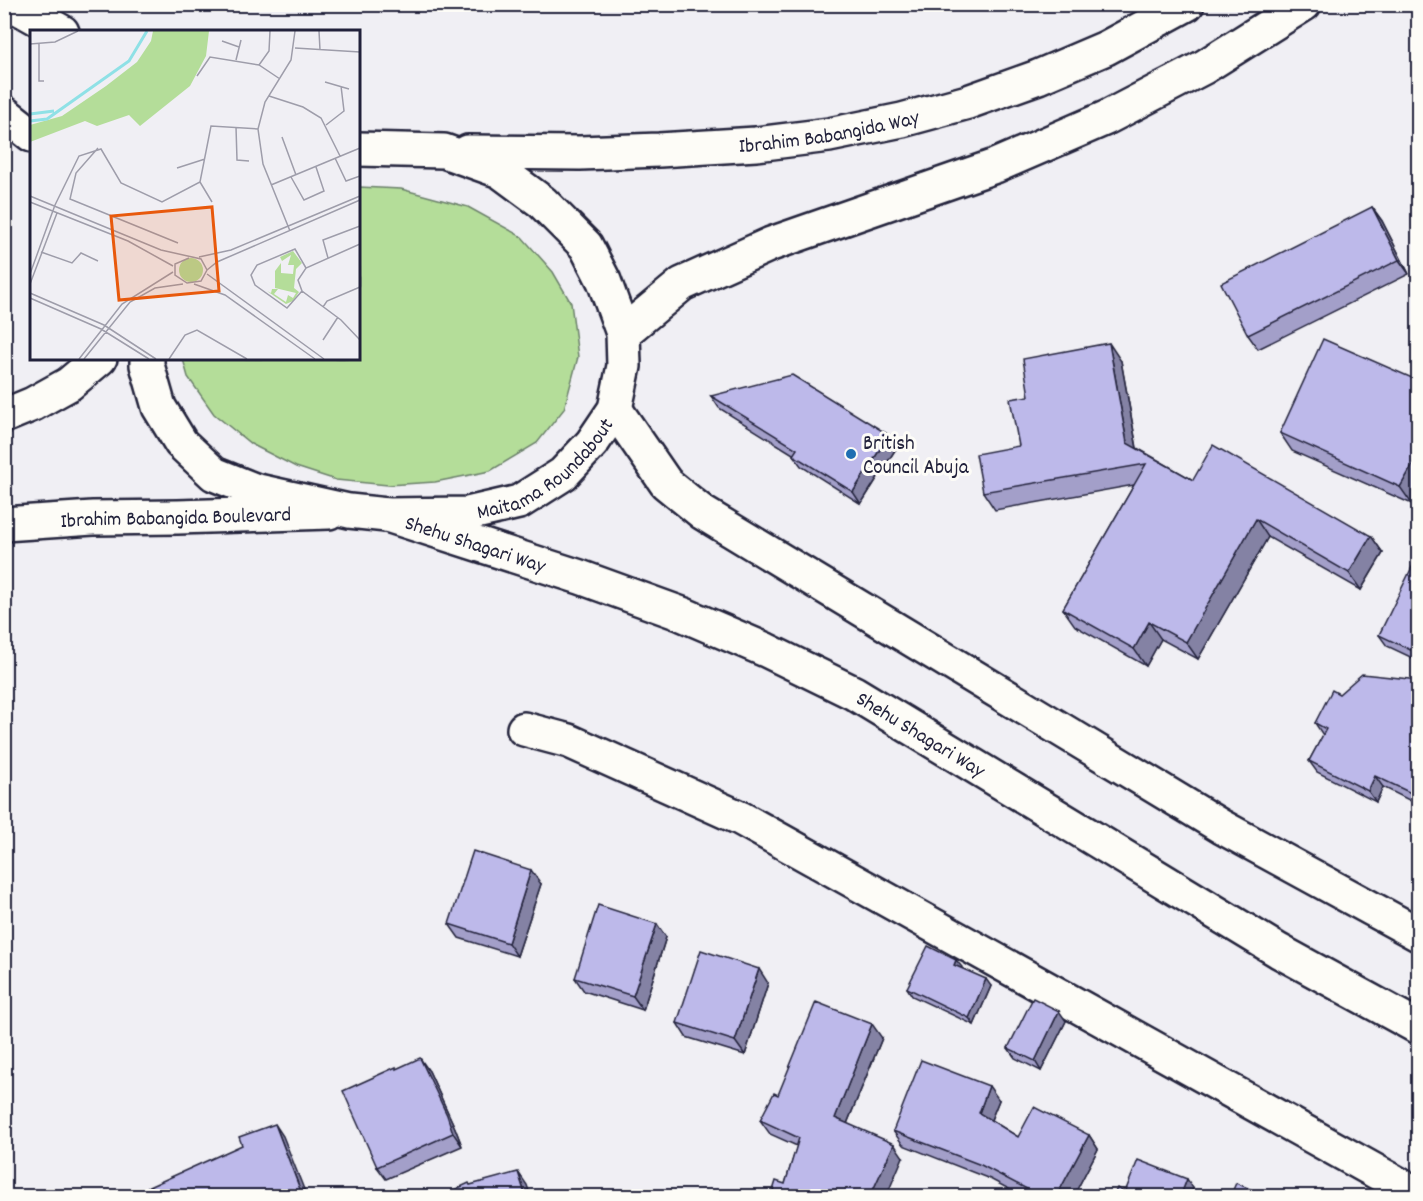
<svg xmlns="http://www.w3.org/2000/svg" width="1423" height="1201" font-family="Dekko,sans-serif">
<rect width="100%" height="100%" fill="#f0eff4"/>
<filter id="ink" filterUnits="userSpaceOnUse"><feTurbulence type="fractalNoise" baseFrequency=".0167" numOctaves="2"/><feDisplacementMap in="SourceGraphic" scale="12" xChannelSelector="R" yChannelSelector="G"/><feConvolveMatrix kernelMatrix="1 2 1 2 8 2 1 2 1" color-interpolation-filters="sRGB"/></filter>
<g filter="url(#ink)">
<path fill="#b4dd99" stroke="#6b806a" stroke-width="1.5" d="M359,187L401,189L468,207L522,237L553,272L571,303L578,357L564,409L537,443L490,471L435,482L388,485L336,480L296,467L251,444L214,414L188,377L183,359L358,358Z"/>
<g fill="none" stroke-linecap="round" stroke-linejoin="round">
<defs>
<g id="minor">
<path d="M4,416L33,404L69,384L100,358"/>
<path id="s1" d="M4,524L93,518L178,517L329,512"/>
<path d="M524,729L569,741L740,818L1418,1195"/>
</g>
<g id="major">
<path d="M12,4L62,32"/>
<path d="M4,113L32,135"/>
<path id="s2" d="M468,152L580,153L659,150L756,144L829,135L902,120L968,102L1038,77L1106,48L1187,4"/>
<path d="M623,333L682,284L771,244L995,166L1106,118L1204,67L1304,4"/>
<path id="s3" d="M147,358V365L159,407L181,443L214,474L254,490L349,511L387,515L467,514L519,502L563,474L592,443L615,409L624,366L623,333L604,281L586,246L542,202L500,171L444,151L358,149"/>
<path d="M615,409L666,483L703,513L1222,827L1418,934"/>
<path id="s4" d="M387,515L580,577L682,614L766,650L854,693L1279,951L1418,1027"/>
</g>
</defs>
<use href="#minor" stroke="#22223b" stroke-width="38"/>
<use href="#major" stroke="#22223b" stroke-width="38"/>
<use href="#minor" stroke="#fdfcf7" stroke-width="33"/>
<use href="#major" stroke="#fdfcf7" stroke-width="33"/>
</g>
<g fill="#a39fc9" stroke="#22223b" stroke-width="1.5">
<path d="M1372,207L1382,221L1409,274L1258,349L1248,335Z"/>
<path d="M1121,361L1137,448L1193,480L1371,536L1383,553L1361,590L1268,537L1198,659L1161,639L1146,666L1075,626L1063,609L1134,485L995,510L983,492L1019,446L1029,396Z"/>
<path d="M1419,381V493L1412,504L1292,451L1280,433Z"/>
<path d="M711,396L897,447L861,504L801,466L793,455V454L719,408Z"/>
<path d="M1419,566V661L1387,646L1379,635Z"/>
<path d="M1419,680V805L1383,787L1376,802L1317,772L1309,761L1323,735L1315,723L1339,694Z"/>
<path d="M541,884L517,956L459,938L449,924Z"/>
<path d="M666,937L643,1010L584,991L575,978Z"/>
<path d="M962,967L961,968L991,986L974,1025L912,996L907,988Z"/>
<path d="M768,983L745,1055L686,1037L677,1023Z"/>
<path d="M1066,1021L1041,1071L1015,1058L1008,1048Z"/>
<path d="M882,1038L847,1124L903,1157L785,1184L797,1146L770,1134L760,1120L778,1095Z"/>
<path d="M397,1069L429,1071L455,1128L462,1146L386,1179L377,1167Z"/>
<path d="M999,1100L991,1120L1018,1137L1089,1135L1098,1149L1073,1197H1024L990,1179L903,1145L893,1131Z"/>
</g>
<g fill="#8482a4" stroke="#22223b" stroke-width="1.5">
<path d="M1372,207L1382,221L1409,274L1399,260Z"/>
<path d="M1109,343L1121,361L1139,460L1127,443Z"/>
<path d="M889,435L897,447L861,504L853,492Z"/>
<path d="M1419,454V493L1412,504L1400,487Z"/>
<path d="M1256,519L1268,537L1198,659L1186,642Z"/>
<path d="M1371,536L1383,553L1361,590L1349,573Z"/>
<path d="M1149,622L1161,639L1146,666L1134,649Z"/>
<path d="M1375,776L1383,787L1376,802L1368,791Z"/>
<path d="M1419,780V804L1411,793Z"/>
<path d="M531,870L541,884L517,956L508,943Z"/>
<path d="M657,924L666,937L643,1010L633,996Z"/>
<path d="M956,960L962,967L959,972L954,965Z"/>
<path d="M759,969L768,983L745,1055L735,1041Z"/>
<path d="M986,979L991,986L974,1025L969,1018Z"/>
<path d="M1059,1011L1066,1021L1041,1071L1035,1061Z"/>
<path d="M872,1024L882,1038L844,1131L835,1118Z"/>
<path d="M420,1058L429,1071L455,1128L462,1146L453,1133Z"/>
<path d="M989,1086L999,1100L988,1127L979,1113Z"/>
<path d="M275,1124L283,1136L307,1197H303Z"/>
<path d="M1089,1135L1098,1149L1073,1197H1056Z"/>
<path d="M894,1144L903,1157L886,1197L873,1190Z"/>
<path d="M518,1172L527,1185L531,1197H526Z"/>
<path d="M1187,1179L1193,1188L1190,1197H1180Z"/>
</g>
<g fill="#bdb9ea" stroke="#22223b" stroke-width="1.5">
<path d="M1372,207L1399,260L1248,335L1221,283Z"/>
<path d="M1323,339L1419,381V454L1400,487L1280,433Z"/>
<path d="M1109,343L1127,443L1193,480L1213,445L1371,536L1349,573L1256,519L1186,642L1149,622L1134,649L1063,609L1146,464L983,492L976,454L1019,446L1010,399L1029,396L1023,359Z"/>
<path d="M792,375L889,435L853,492L793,455L797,449L711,396Z"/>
<path d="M1414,563L1419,566V654L1379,635Z"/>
<path d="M1362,674L1419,680V780L1411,793L1375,776L1368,791L1309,761L1326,729L1315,723L1332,690L1339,694Z"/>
<path d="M473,851L531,870L508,943L449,924Z"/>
<path d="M598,905L657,924L633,996L575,978Z"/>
<path d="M928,946L956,960L954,965L986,979L969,1018L907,988Z"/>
<path d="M701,950L759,969L735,1041L677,1023Z"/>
<path d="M1033,998L1059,1011L1035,1061L1008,1048Z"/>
<path d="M816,1002L872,1024L835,1118L894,1144L873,1190L889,1197H771L776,1181L785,1184L799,1138L760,1120L774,1093L778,1095Z"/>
<path d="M420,1058L447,1115L453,1133L377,1167L343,1091L396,1067V1069Z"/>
<path d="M921,1060L989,1086L979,1113L1018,1137L1034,1107L1089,1135L1056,1197H1042L981,1165L893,1131Z"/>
<path d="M275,1124L303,1197H142L140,1191L242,1145L239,1137Z"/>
<path d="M1138,1160L1187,1179L1180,1197H1113L1117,1188L1125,1192Z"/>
<path d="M518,1172L526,1197H439L469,1183L470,1185Z"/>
<path d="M1236,1183L1268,1197H1230Z"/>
</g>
</g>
<circle fill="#1f6fb2" stroke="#fdfcf7" stroke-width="2" cx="851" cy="454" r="6"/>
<g text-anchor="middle" stroke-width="6" stroke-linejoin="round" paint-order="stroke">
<g font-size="21" fill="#22223b" stroke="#fdfcf7">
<text dy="7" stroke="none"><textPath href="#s2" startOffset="362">Ibrahim Babangida Way</textPath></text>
<text dy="7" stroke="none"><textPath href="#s3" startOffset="490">Maitama Roundabout</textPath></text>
<text dy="7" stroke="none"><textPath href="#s1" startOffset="172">Ibrahim Babangida Boulevard</textPath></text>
<text dy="7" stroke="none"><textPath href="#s4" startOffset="93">Shehu Shagari Way</textPath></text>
<text dy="7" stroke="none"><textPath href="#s4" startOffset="579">Shehu Shagari Way</textPath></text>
</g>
<g font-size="21" fill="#22223b" stroke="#fdfcf7" text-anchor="start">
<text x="863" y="449">British<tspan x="863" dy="24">Council Abuja</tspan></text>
</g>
</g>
<g transform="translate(30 30)">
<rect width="330" height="330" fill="#f0eff4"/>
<path d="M123,1H179L176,26L160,56L110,96L99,85L67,96L55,91L0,112V95L32,86L76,56L107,32L121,11ZM263,221L272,233L266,239L264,258L269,262L263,271L256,274L237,261L241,263L242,259H248L244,264L256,272L258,265L263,268L266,263L245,258V241L251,233V243L263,244L264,235H258L261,225L252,231L250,227ZM149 240a12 12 0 1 1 24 0a12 12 0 1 1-24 0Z" fill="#b4dd99"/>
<path fill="none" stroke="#8fe1e6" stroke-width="3" d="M0,84L24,81M0,91L17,89L99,31L117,1"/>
<path fill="none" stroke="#9e9daa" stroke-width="1.5" d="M289,1L290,20M192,11L209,17M0,14L25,12L48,1M9,14V51H14M265,18L330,22M206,30L211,10M229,35L239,21L240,1M167,46L180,27L229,35L250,49M295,52L319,59M239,66L273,77L291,88L310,126M296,95L314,81L311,56M206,97L207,130L219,131M252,107L266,145M68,118L46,143L40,169L148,213M305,128L316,151L330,146M147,138L175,129M261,147L274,170L294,161L286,137M170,152L182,172M241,155L330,118M0,166L131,220L171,229L177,240L171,251L157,253L145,245V234L159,228M0,172L98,211L143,236M260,201L233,134L228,99L235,72L261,30L265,1M330,214L276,238L268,250L272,261L311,290L330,310M11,222L42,233L51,223L68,231M169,227L201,220L330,166M298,228L293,210L330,196M177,240L187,232L330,170M0,244L25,175L49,126L71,119L91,153L132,172L170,152L181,96L228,99M177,244L294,329M0,254L27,183M164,254L195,265L285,329M272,261L257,278L225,255L221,245L227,235L265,219L276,238M0,263L74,295L126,329M0,268L71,299L119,329M293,277L297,271L330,257M293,310L308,287M49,329L92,274L143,242M54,329L100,272L125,258L153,254M139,329L155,305L167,300L217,329"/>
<path fill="#e8590c" fill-opacity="0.15" stroke="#e8590c" stroke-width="3" d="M182,177L189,261L89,270L81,186Z"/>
<rect width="330" height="330" fill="none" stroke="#22223b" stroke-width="3"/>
</g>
<rect width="1423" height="1201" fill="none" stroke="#fdfcf7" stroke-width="24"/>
<rect x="12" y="12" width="1399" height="1177" fill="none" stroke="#22223b" stroke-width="2" filter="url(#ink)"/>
</svg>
